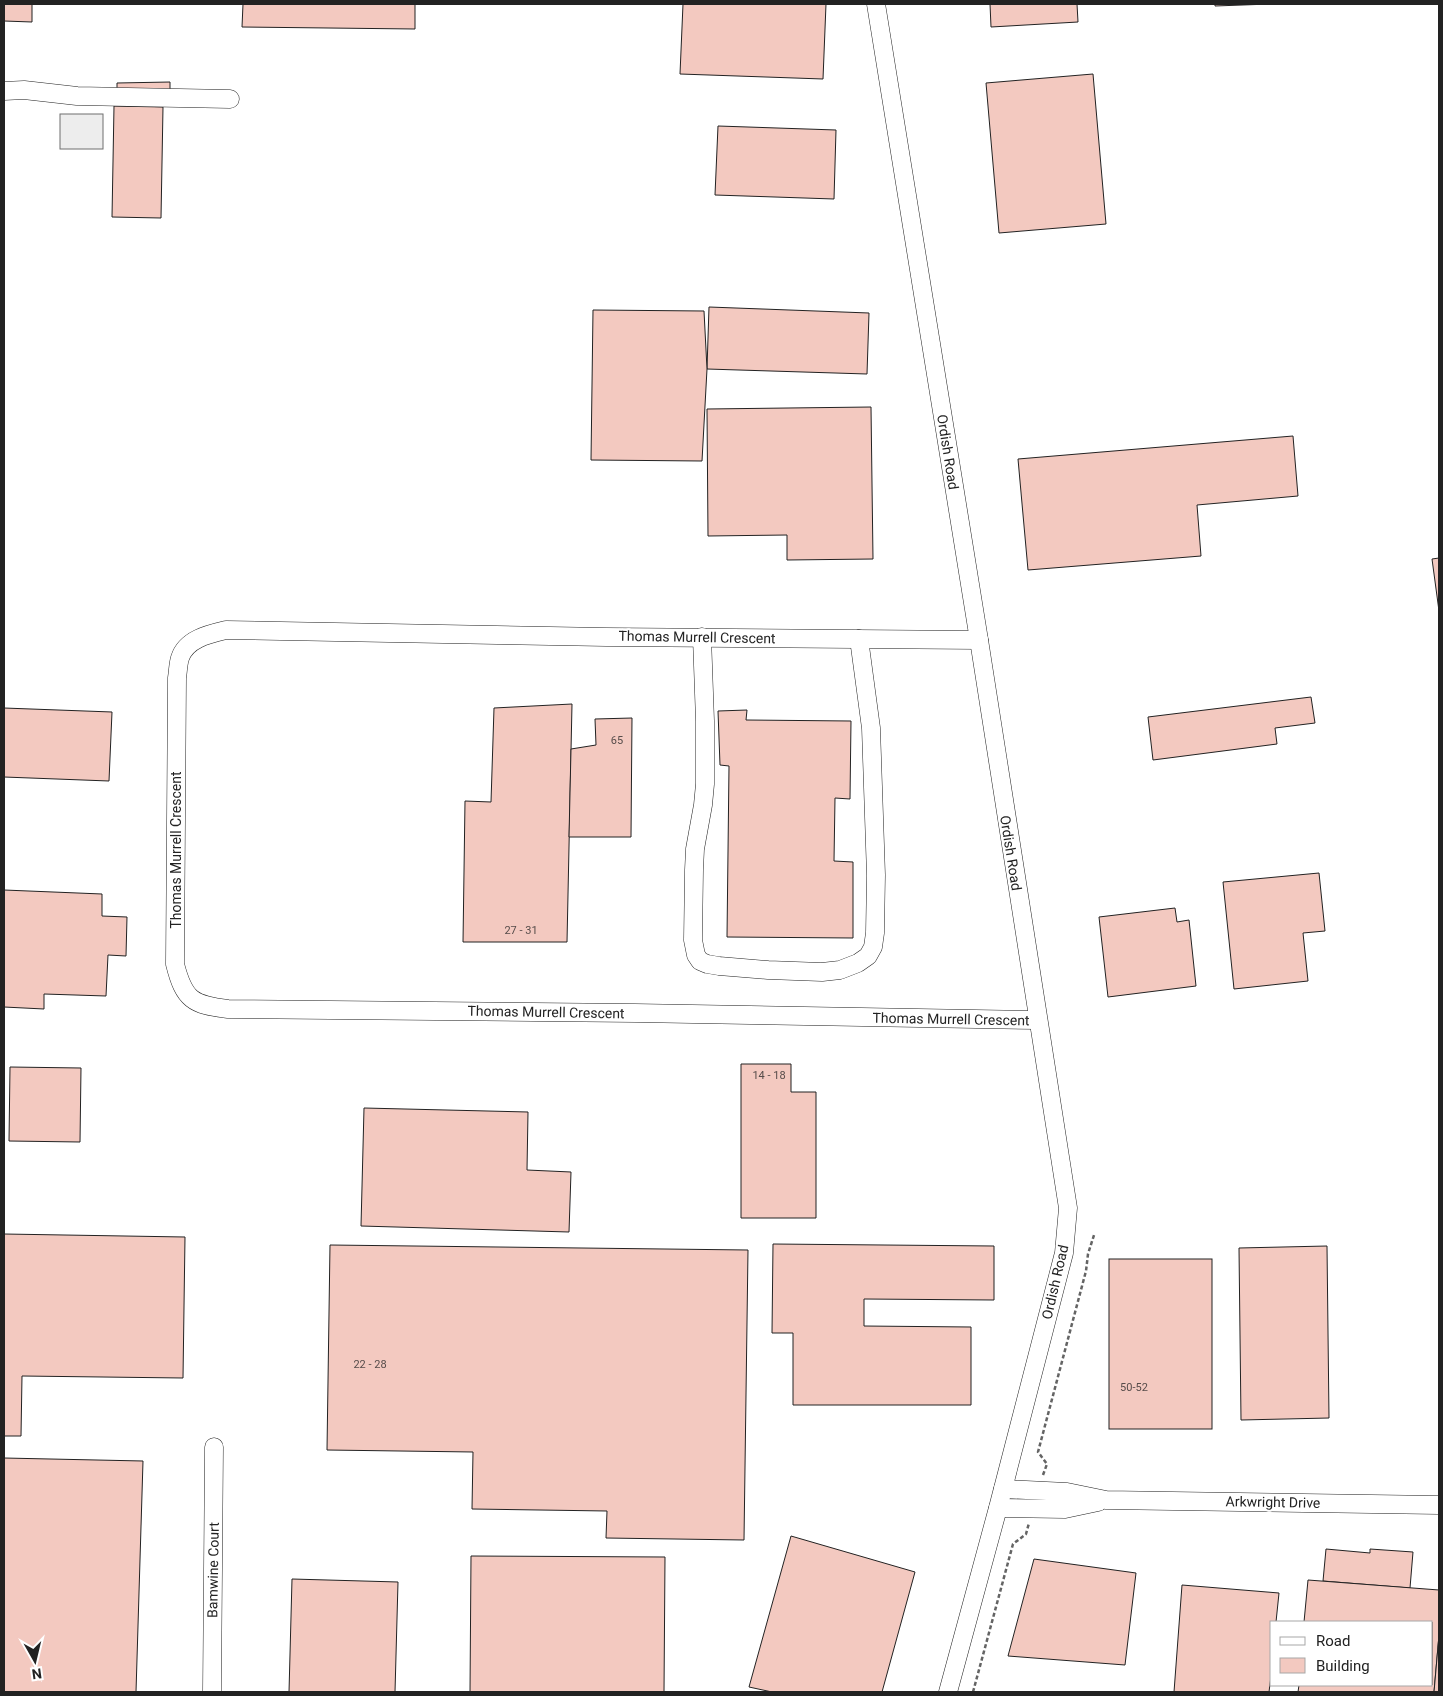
<svg xmlns="http://www.w3.org/2000/svg" width="1443" height="1696" font-family="Roboto,sans-serif">
<rect width="100%" height="100%" fill="#fff"/>
<rect fill="#ededed" stroke="#6f6f6f" x="60" y="114" width="43" height="35"/>
<g fill="#f3c9c0" stroke="#222">
<path d="M4,4H32V22L4,21Z"/>
<path d="M243,4H415V29L242,27Z"/>
<path d="M683,4H826L823,79L680,74Z"/>
<path d="M990,4H1077L1078,22L991,27Z"/>
<path d="M1215,4H1270L1215,6Z"/>
<path d="M1093,74L1106,224L999,233L986,83Z"/>
<path d="M170,82V90H117V83Z"/>
<path d="M114,106L163,107L161,218L112,217Z"/>
<path d="M718,126L836,130L834,199L715,195Z"/>
<path d="M709,307L869,313L867,374L707,369Z"/>
<path d="M593,310L704,311L707,369L702,461L591,460Z"/>
<path d="M871,407L873,559L787,560V535L708,536L707,409Z"/>
<path d="M1293,436L1298,496L1197,505L1201,556L1028,570L1018,459Z"/>
<path d="M1439,558V611L1432,559Z"/>
<path d="M1311,697L1315,723L1275,728L1277,744L1153,760L1148,717Z"/>
<path d="M572,704L567,942H463L465,801L491,802L494,708Z"/>
<path d="M4,708L112,712L109,781L4,777Z"/>
<path d="M747,710L746,720L851,721L850,799L835,798L834,861L853,862V938L727,937L729,766L720,765L718,711Z"/>
<path d="M632,718L631,837H569L571,749L596,745L595,719Z"/>
<path d="M1319,873L1325,931L1303,933L1308,981L1234,989L1223,882Z"/>
<path d="M4,890L102,894V916L127,917L126,956L108,955L106,996L44,994V1009L4,1007Z"/>
<path d="M1175,908L1177,922L1189,920L1196,986L1108,997L1099,917Z"/>
<path d="M741,1064H791V1092H816V1218H741Z"/>
<path d="M10,1067L81,1068L80,1142L9,1141Z"/>
<path d="M364,1108L528,1112L527,1170L571,1172L569,1232L361,1226Z"/>
<path d="M4,1234L185,1237L183,1378L22,1376L21,1436H4Z"/>
<path d="M773,1244L994,1246V1300L864,1299V1326L971,1327V1405H793V1333H772Z"/>
<path d="M330,1245L748,1250L744,1540L606,1538L607,1511L472,1509L473,1452L327,1450Z"/>
<path d="M1327,1246L1329,1418L1241,1420L1239,1248Z"/>
<rect x="1109" y="1259" width="103" height="170"/>
<path d="M4,1458L143,1461L136,1692H4Z"/>
<path d="M791,1536L915,1572L882,1692H772L749,1687Z"/>
<path d="M1326,1549L1370,1553V1549L1413,1552L1410,1588L1323,1581Z"/>
<path d="M471,1556L665,1557L664,1692H470Z"/>
<path d="M1034,1559L1136,1573L1125,1665L1008,1656Z"/>
<path d="M292,1579L398,1582L395,1692H289Z"/>
<path d="M1308,1580L1439,1590V1635L1434,1692H1298L1299,1685H1432V1622H1304Z"/>
<path d="M1182,1585L1279,1593L1276,1622H1272V1668L1269,1692H1174Z"/>
<path d="M1439,1635V1692H1434Z"/>
</g>
<g fill="none" stroke-linecap="round" stroke-linejoin="round">
<defs>
<g id="minor">
<path d="M876,4L979,640L1068,1208L1064,1253L998,1508L948,1692"/>
<path d="M4,91L24,90L77,96L230,99"/>
<path d="M702,637L705,721V784L703,805L695,849L694,870L693,940L696,955L700,961L707,964L719,966L768,970L822,972L840,970L858,963L868,956L873,947L875,933L876,875L871,728L859,639"/>
<path d="M979,640L606,637L226,630C209,634 186,639 180,658C178,664 178,672 177,678L175,964C184,1000 193,1005 228,1009L635,1013L1037,1020"/>
<path d="M1003,1489L1067,1492L1106,1500L1439,1505"/>
<path d="M998,1508L1065,1509L1098,1502"/>
<path d="M212,1692L214,1447"/>
</g>
</defs>
<use href="#minor" stroke="#222" stroke-width="19"/>
<g stroke="#646464" stroke-width="2.5" stroke-dasharray="4 2.5" stroke-linecap="butt">
<path d="M1043,1475L1047,1464L1038,1452L1086,1271L1088,1254L1094,1235"/>
<path d="M973,1692L1013,1544L1026,1534L1029,1523"/>
</g>
<use href="#minor" stroke="#fff" stroke-width="18"/>
</g>
<g text-anchor="middle" stroke-width="4" stroke-linejoin="round" paint-order="stroke">
<g font-size="11" fill="#564c4a">
<text x="617" y="744">65</text>
<text x="521" y="934">27 - 31</text>
<text x="769" y="1079">14 - 18</text>
<text x="370" y="1368">22 - 28</text>
<text x="1134" y="1391">50-52</text>
</g>
<g font-size="14" fill="#222" stroke="#fff">
<text transform="translate(948 452) rotate(81)" y="5">Ordish Road</text>
<text transform="translate(697 637) rotate(1)" y="5">Thomas Murrell Crescent</text>
<text transform="translate(176 850) rotate(-90)" y="5">Thomas Murrell Crescent</text>
<text transform="translate(1011 853) rotate(81)" y="5">Ordish Road</text>
<text transform="translate(546 1012) rotate(1)" y="5">Thomas Murrell Crescent</text>
<text transform="translate(951 1019) rotate(1)" y="5">Thomas Murrell Crescent</text>
<text transform="translate(1055 1282) rotate(-77)" y="5">Ordish Road</text>
<text transform="translate(1273 1502) rotate(1)" y="5">Arkwright Drive</text>
<text transform="translate(213 1570) rotate(-89)" y="5">Bamwine Court</text>
</g>
</g>
<rect width="1443" height="1696" fill="none" stroke="#222222" stroke-width="10"/>
<rect x="1270" y="1621" width="162" height="65" fill="#ffffff" stroke="#a7a7a7"/>
<rect x="1280" y="1637" width="25" height="8" fill="#ffffff" stroke="#a7a7a7"/>
<text x="1316" y="1646" font-size="15" fill="#222222">Road</text>
<rect x="1280" y="1658" width="25" height="15" fill="#f3c9c0" stroke="#a7a7a7"/>
<text x="1316" y="1671" font-size="15" fill="#222222">Building</text>
<g transform="translate(35 1661) rotate(172)" stroke="#ffffff" stroke-width="4" paint-order="stroke">
<path d="M0-4L9 19L0 12L-9 19Z" fill="#222222"/>
<text y="-8" font-size="14" font-weight="bold" text-anchor="middle" fill="#222222">N</text>
</g>
</svg>
